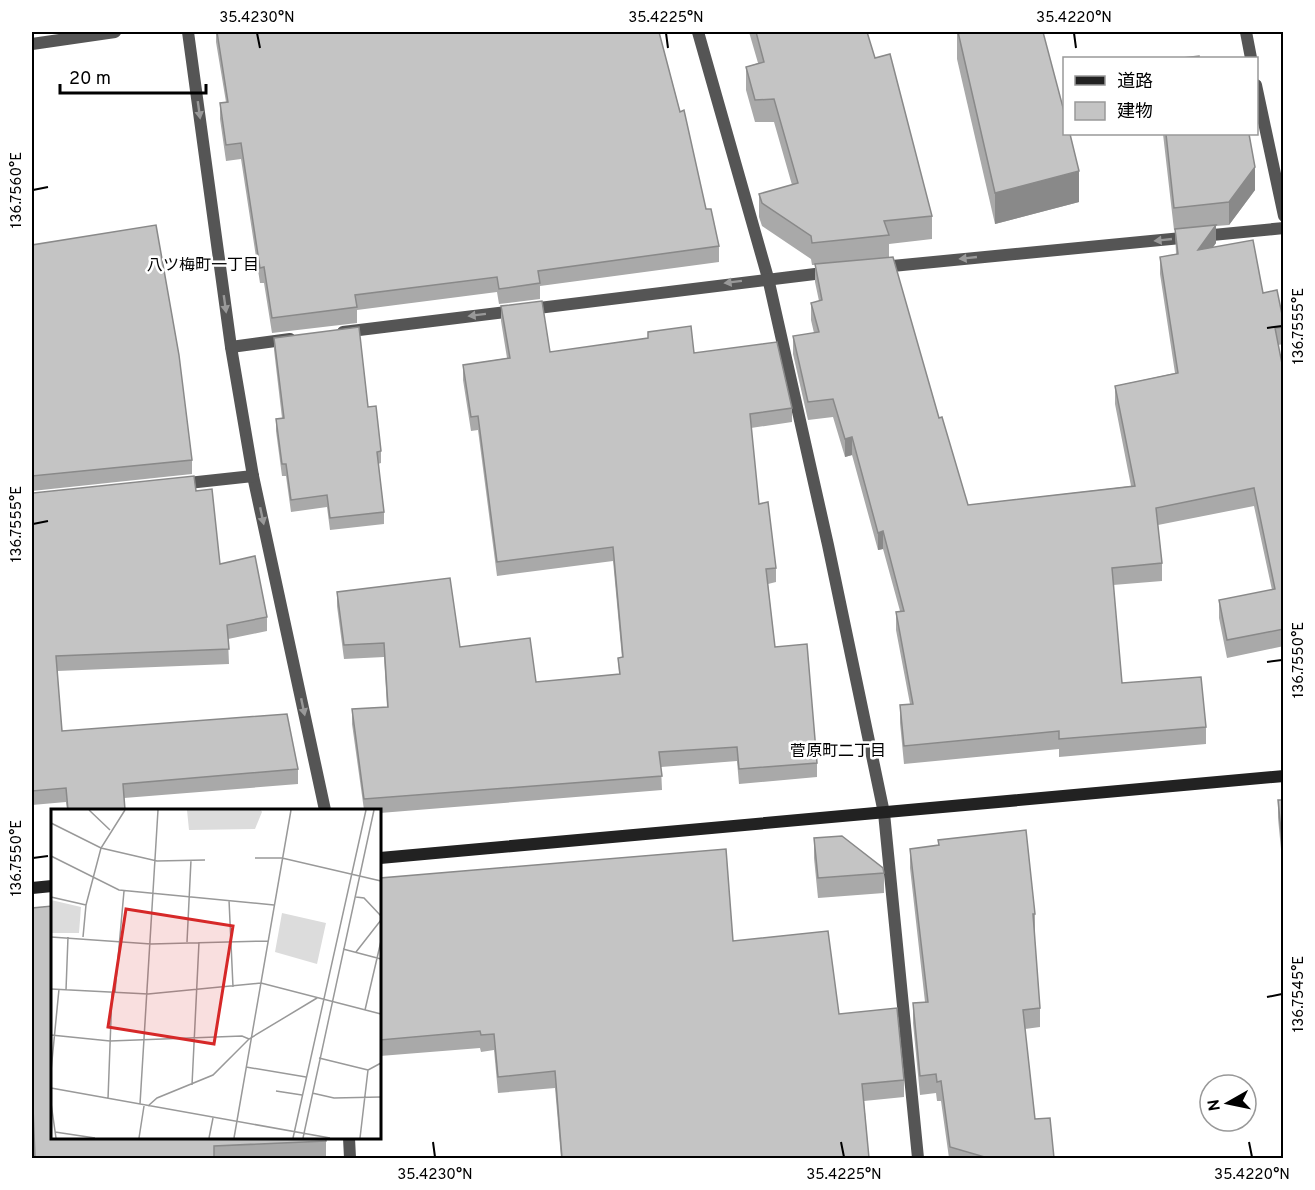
<svg xmlns="http://www.w3.org/2000/svg" width="1315" height="1190" font-family="Overpass,'Noto Sans JP',sans-serif">
<rect width="100%" height="100%" fill="#fff"/>
<g fill="none" stroke-linecap="round" stroke-linejoin="round">
<g stroke="#555" stroke-width="12">
<path d="M188,32L231,347L253,476L325,810"/>
<path d="M698,32L768,278L828,545L884,813L918,1158"/>
<path d="M1246,32L1251,58"/>
<path d="M32,44L115,32"/>
<path d="M1256,85L1284,216"/>
<path d="M882,267L1284,228"/>
<path d="M343,332L831,272"/>
<path d="M231,347L290,339"/>
<path d="M179,484L253,476"/>
<path d="M349,1138L350,1158"/>
</g>
<g stroke="#222" stroke-width="12">
<path d="M380,858L1284,776"/>
<path d="M32,888L52,886"/>
</g>
</g>
<g fill="#a9a9a9">
<path d="M216,32H659L706,209L719,246V262L540,286V299L499,304L497,292L357,310V323L272,333L264,283H260L241,159L226,161L220,119V103L226,102L216,42Z"/>
<path d="M749,32H867L875,58L932,216V239L889,244V257L939,418L968,505L1131,486L1115,404V386L1175,373L1160,274V257L1176,254L1175,230H1174L1163,134H1249L1255,190L1229,225L1216,226V243L1213,247L1263,293L1284,324V344L1278,345L1284,374V646L1227,658L1219,618V600L1272,590L1254,506L1158,525L1162,563V581L1113,585L1122,683L1206,727V744L1059,757V749L904,764L900,723V705L910,704L896,630V612L900,611L883,549L878,550L852,455L845,457L833,417L808,420L793,354V336L814,333L811,320V303L819,301L815,282V265H812L811,259L762,226L759,217V194L792,185L774,122H755L746,90V67L758,63Z"/>
<path d="M957,32H1043L1079,202L995,224L957,59Z"/>
<path d="M32,245L192,460V474L32,491Z"/>
<path d="M501,306L550,352L694,353L792,408V422L751,428L759,504L776,568V582L768,584L775,647L817,763V777L739,784L737,761L661,767L662,790L380,813V810H364L352,724V709L387,707L384,657L344,659L337,606V592L536,682L619,674L618,658H622L613,561L497,576L478,430L471,431L463,380V365L507,358L501,321Z"/>
<path d="M274,338L368,407L381,451V463L378,464L384,512V524L330,530L327,507L291,512L286,476H282L276,431V419L282,418L274,350Z"/>
<path d="M196,491L220,564L267,617V631L228,639L229,664L57,671L62,731L298,769V784L124,798L125,810H67L66,802L32,805V492L33,493Z"/>
<path d="M1278,800H1284V880L1278,818Z"/>
<path d="M814,838L884,873V893L818,898L814,858Z"/>
<path d="M938,840L1035,914V933H1034L1040,1008V1027L1025,1029L1035,1119L1054,1158H949L941,1101H937L936,1093L920,1095L913,1023V1003L925,1002L910,868V849L938,846Z"/>
<path d="M380,878L733,941L839,1014L904,1080V1097L864,1101L869,1158H561L555,1088L498,1093L494,1050L481,1052L480,1048L380,1056Z"/>
<path d="M32,908L326,1141V1157L292,1158H34L32,1098Z"/>
</g>
<g fill="#898989">
<path d="M1255,167V190L1229,225V202Z"/>
<path d="M1079,171V202L995,224V193Z"/>
<path d="M1216,225V243L1198,268V250Z"/>
<path d="M852,437V455L845,457V439Z"/>
<path d="M883,531V549L878,550V533Z"/>
</g>
<g fill="#c4c4c4" stroke="#898989" stroke-width="1.5">
<path d="M217,32H659L680,112L684,110L706,209H711L719,246L538,271L540,283L499,289L497,277L355,295L357,307L272,318L264,267L260,268L241,143L226,145L220,103L228,102Z"/>
<path d="M756,32H867L875,58L890,54L932,216L884,221L889,235L812,243L811,236L762,203L759,194L798,183L774,99L755,100L746,67L764,62Z"/>
<path d="M958,32H1043L1065,115V134H1070L1079,171L995,193Z"/>
<path d="M1199,56V58H1182Z"/>
<path d="M1166,134H1249L1255,167L1229,202L1174,208Z"/>
<path d="M156,225L179,355L192,460L32,476V245Z"/>
<path d="M1216,225L1198,250L1253,240L1263,293L1277,290L1284,324V327L1275,328L1284,374V629L1227,640L1219,600L1275,589L1254,488L1156,508L1162,563L1112,568L1122,683L1201,677L1206,727L1059,739V731L904,746L900,705L913,704L896,612L904,611L883,531L878,533L852,437L845,439L833,399L808,402L793,336L819,332L811,303L822,300L815,264L893,257L939,418L942,417L968,505L1135,486L1115,386L1178,373L1160,257L1178,254L1175,229Z"/>
<path d="M542,301L550,352L648,338V332L691,326L694,353L777,342L792,408L750,414L759,504L768,502L776,568L766,569L775,647L807,644L817,763L739,769L737,747L659,752L662,776L364,799L352,709L388,707L384,643L344,645L337,592L450,578L460,647L530,638L536,682L620,674L618,658L623,657L613,547L497,562L478,416L471,417L463,365L510,358L501,306Z"/>
<path d="M359,327L368,407L376,406L381,451L377,452L384,512L330,518L327,495L291,500L286,464H282L276,419L284,418L274,338Z"/>
<path d="M194,476L196,491L212,489L220,564L255,556L267,617L227,625L229,649L56,656L62,731L287,714L298,769L123,784L125,810H68L66,788L32,791V492L33,493Z"/>
<path d="M1278,800H1284V862Z"/>
<path d="M1026,830L1035,914H1033L1040,1008L1023,1010L1035,1119L1050,1118L1054,1158H988L950,1147L941,1081L937,1082L936,1074L920,1076L913,1003L928,1002L910,849L939,845L938,840Z"/>
<path d="M842,836L883,868L884,873L818,878L814,838Z"/>
<path d="M726,849L733,941L828,931L839,1014L897,1008L904,1080L862,1084L869,1158H604L603,1157L590,1158H562L555,1071L498,1077L494,1034L481,1035L480,1031L380,1040V878Z"/>
<path d="M52,906V1137H326V1141L214,1146V1158H35L32,1082V908Z"/>
</g>
<defs><path id="oneway-solid" d="M-6-.8H1V-3.2L6.5 0L1 3.2V.8H-6Z" transform="scale(1.5)"/></defs>
<g fill="#999">
<use href="#oneway-solid" transform="translate(199 110) rotate(82)"/>
<use href="#oneway-solid" transform="translate(1163 240) rotate(174)"/>
<use href="#oneway-solid" transform="translate(968 258) rotate(174)"/>
<use href="#oneway-solid" transform="translate(733 282) rotate(173)"/>
<use href="#oneway-solid" transform="translate(225 304) rotate(82)"/>
<use href="#oneway-solid" transform="translate(477 315) rotate(173)"/>
<use href="#oneway-solid" transform="translate(262 516) rotate(78)"/>
<use href="#oneway-solid" transform="translate(303 707) rotate(78)"/>
</g>
<path fill="none" stroke="#000" stroke-width="2" d="M257,33L260,48M666,33L668,48M1074,33L1076,48M33,190L48,187M1267,328L1282,326M33,524L48,521M1267,662L1282,660M33,858L48,856M1267,997L1282,994M433,1142L435,1157M841,1142L844,1157M1249,1142L1252,1157"/>
<g text-anchor="middle" stroke-width="5" stroke-linejoin="round" paint-order="stroke">
<g font-size="16" fill="#000" stroke="#fff">
<text x="203" y="270">八ツ梅町一丁目</text>
<text x="838" y="756">菅原町二丁目</text>
</g>
</g>
<g transform="translate(51 809)">
<rect width="330" height="330" fill="#fff"/>
<path d="M136,1H210L211,3L204,20L138,21ZM0,91L30,98L28,124H0ZM231,104L275,114L266,155L224,143Z" fill="#dcdcdc"/>
<path fill="none" stroke="#999" stroke-width="1.5" d="M38,1L59,21M0,14L50,39L106,52L154,51M0,47L68,81L223,96M204,49H231L330,72M0,88L35,96M305,88L313,89L330,107M178,91L182,178M0,128L100,135L217,132M32,128L35,96L50,39L74,1M136,133L140,51M292,140L330,150M305,143L330,111M0,180L97,185L210,174L330,205M15,181L17,128M64,183L73,82M314,201L330,132M0,226L59,232L191,227L198,230M268,249L317,261M195,258L255,268M0,262L8,180M141,276L148,133M0,279L279,329M225,282L251,286M261,284L283,289L330,288M57,290L61,183M0,294L5,329M89,295L107,1M97,297L106,289L162,266L198,230L266,189M4,323L44,329M88,329L93,297M158,329L162,309M183,329L240,1M242,329L315,1M252,329L323,1M309,329L317,261L330,254"/>
<path fill="#d62828" fill-opacity="0.15" stroke="#d62828" stroke-width="3" d="M75,100L182,117L163,235L57,218Z"/>
<rect width="330" height="330" fill="none" stroke="#000" stroke-width="3"/>
</g>
<rect width="1315" height="1190" fill="none" stroke="#ffffff" stroke-width="66"/>
<rect x="1063" y="57" width="195" height="78" fill="#ffffff" stroke="#999999" stroke-width="1.5"/>
<rect x="1075" y="76" width="30" height="9" fill="#222222" stroke="#999999" stroke-width="1.5"/>
<text x="1117" y="87" font-size="18" fill="#000000">道路</text>
<rect x="1075" y="102" width="30" height="18" fill="#c4c4c4" stroke="#999999" stroke-width="1.5"/>
<text x="1117" y="117" font-size="18" fill="#000000">建物</text>
<g transform="translate(1228 1103) rotate(261)"><circle r="28" fill="#ffffff" stroke="#999999" stroke-width="1.5"/>
<path d="M0-4.5L10 22L0 15L-10 22Z" fill="#000000"/>
<text y="-9" font-size="16" font-weight="bold" text-anchor="middle" fill="#000000">N</text>
</g>
<path d="M60 84v9h146v-9" fill="none" stroke="#000000" stroke-width="3"/>
<text x="69" y="84" font-size="18" fill="#000000" stroke="#ffffff" stroke-width="4.5" paint-order="stroke">20 m</text>
<rect x="33" y="33" width="1249" height="1124" fill="none" stroke="#000" stroke-width="2"/>
<g font-size="15" text-anchor="middle" fill="#000">
<text x="257" y="22">35.4230°N</text>
<text x="666" y="22">35.4225°N</text>
<text x="1074" y="22">35.4220°N</text>
<text transform="translate(16 190) rotate(-90)" y="5">136.7560°E</text>
<text transform="translate(1298 326) rotate(-90)" y="5">136.7555°E</text>
<text transform="translate(16 524) rotate(-90)" y="5">136.7555°E</text>
<text transform="translate(1298 660) rotate(-90)" y="5">136.7550°E</text>
<text transform="translate(16 858) rotate(-90)" y="5">136.7550°E</text>
<text transform="translate(1298 994) rotate(-90)" y="5">136.7545°E</text>
<text x="435" y="1179">35.4230°N</text>
<text x="844" y="1179">35.4225°N</text>
<text x="1252" y="1179">35.4220°N</text>
</g>
</svg>
